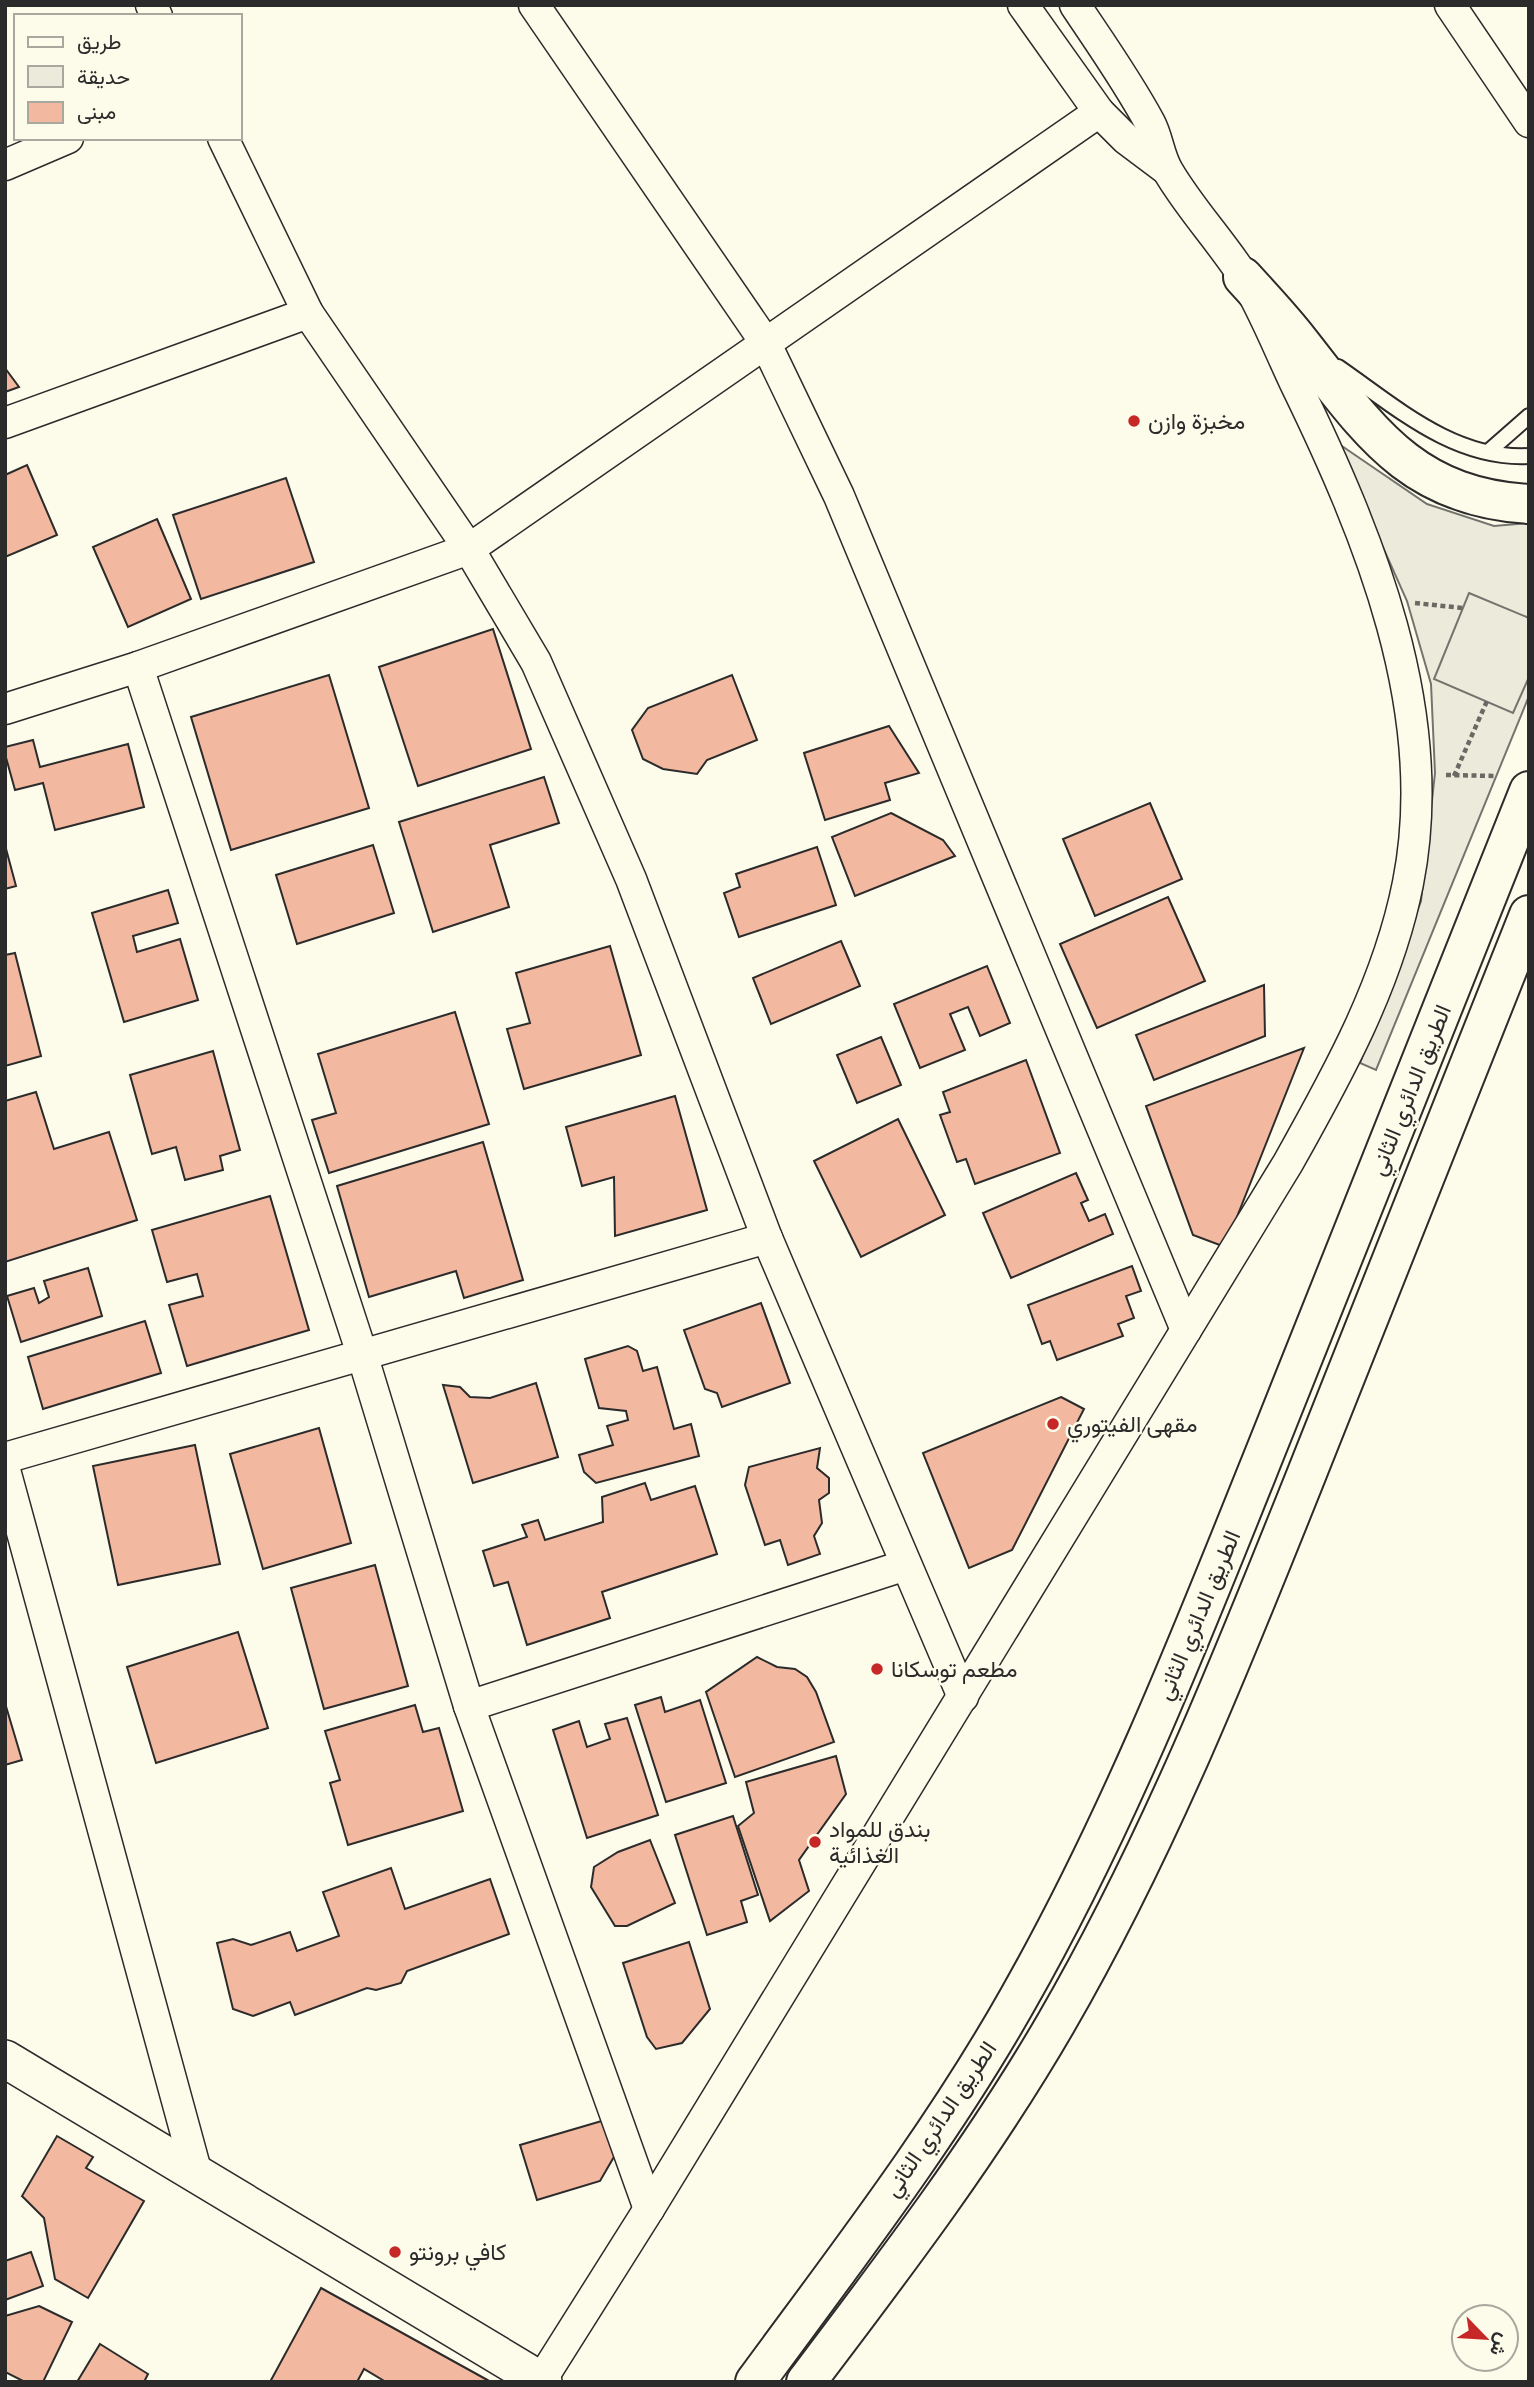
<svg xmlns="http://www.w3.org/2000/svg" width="1534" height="2387" font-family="Ubuntu,Vazirmatn,sans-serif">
<rect width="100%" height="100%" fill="#fdfbea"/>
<path fill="#ecebdb" stroke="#74746e" stroke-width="2" d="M1336,442L1427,504L1494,526L1529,523V696L1376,1070L1360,1063L1421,901L1435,773L1431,684L1407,601Z"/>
<path fill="#eceadb" stroke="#74746e" stroke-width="2" d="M1469,593L1529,618V677L1513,713L1434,679Z"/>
<g fill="#f2b8a0" stroke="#2b2b2b" stroke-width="2">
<path d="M5,368L19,387L5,392Z"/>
<path d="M27,465L57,535L5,557V475Z"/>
<path d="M286,478L314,562L201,599L173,515Z"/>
<path d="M157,519L191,599L128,627L93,547Z"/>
<path d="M493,629L531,749L418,786L379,667Z"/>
<path d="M329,675L369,808L231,850L191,717Z"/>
<path d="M732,675L757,740L707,760L697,774L663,769L643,759L632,730L648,708Z"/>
<path d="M889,726L919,773L885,783L890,800L825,820L804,753Z"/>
<path d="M33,740L40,767L128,744L144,807L55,830L43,783L15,790L5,754V747Z"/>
<path d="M544,777L559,823L490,845L509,907L433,932L399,822Z"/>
<path d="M1150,803L1182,879L1095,916L1063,839Z"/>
<path d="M891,813L943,840L955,856L855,896L832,837Z"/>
<path d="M5,845L16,886L5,889Z"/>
<path d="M373,845L394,913L297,944L276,875Z"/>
<path d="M817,847L836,905L739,937L724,893L740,887L736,874Z"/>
<path d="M168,890L178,923L133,936L137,952L180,939L198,1000L124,1022L92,913Z"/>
<path d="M1168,897L1205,981L1097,1028L1060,944Z"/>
<path d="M841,941L860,986L771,1024L753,978Z"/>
<path d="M610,946L641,1055L524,1089L507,1029L530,1023L516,973Z"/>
<path d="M15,953L41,1056L5,1066V955Z"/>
<path d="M987,966L1010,1023L980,1036L968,1007L950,1014L965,1050L920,1068L894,1004Z"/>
<path d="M1264,985L1265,1036L1154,1080L1136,1035Z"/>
<path d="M455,1012L489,1124L329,1173L312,1120L336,1113L318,1054Z"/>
<path d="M881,1037L901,1085L857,1103L837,1055Z"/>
<path d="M1304,1048L1225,1247L1193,1235L1146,1106Z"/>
<path d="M213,1051L240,1150L220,1156L223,1170L185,1180L176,1147L152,1154L130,1075Z"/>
<path d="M1026,1060L1060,1153L975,1184L966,1159L957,1162L940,1115L950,1112L943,1092Z"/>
<path d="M36,1092L54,1149L109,1132L137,1220L5,1262V1101Z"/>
<path d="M675,1096L707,1210L615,1236L614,1177L582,1186L566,1127Z"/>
<path d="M898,1119L945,1215L861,1257L814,1161Z"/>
<path d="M483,1142L523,1280L464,1298L456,1271L369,1297L337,1186Z"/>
<path d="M1076,1173L1088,1200L1081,1203L1089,1221L1105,1214L1113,1234L1011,1278L983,1213Z"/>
<path d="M270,1196L309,1330L187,1366L169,1305L203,1296L197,1274L167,1282L152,1230Z"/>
<path d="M1132,1266L1141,1291L1126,1296L1134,1318L1118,1324L1123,1336L1057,1360L1050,1341L1042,1344L1028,1305Z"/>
<path d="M88,1268L102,1316L21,1342L7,1296L34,1288L39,1303L49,1297L44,1281Z"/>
<path d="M761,1303L790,1383L722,1407L717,1393L705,1389L684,1330Z"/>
<path d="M145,1321L161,1373L43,1409L28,1357Z"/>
<path d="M628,1346L637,1351L643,1371L657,1367L674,1429L691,1424L699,1456L596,1483L584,1472L579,1455L613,1445L607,1426L628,1420L626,1411L599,1408L585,1359Z"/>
<path d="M536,1383L558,1457L473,1483L443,1385L460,1387L470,1397L490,1398Z"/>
<path d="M1061,1397L1084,1409L1012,1550L969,1568L923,1453Z"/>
<path d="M319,1428L351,1543L263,1569L230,1454Z"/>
<path d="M195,1445L220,1564L118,1585L93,1466Z"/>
<path d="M820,1448L817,1468L829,1478V1493L819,1500L822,1523L814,1536L820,1554L788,1565L780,1540L765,1545L745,1485L749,1467Z"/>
<path d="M645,1483L651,1500L695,1486L717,1554L602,1592L610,1618L527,1645L508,1582L494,1586L483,1551L527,1537L522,1525L538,1520L545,1540L603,1522L602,1497Z"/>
<path d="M375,1565L408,1686L324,1709L291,1588Z"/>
<path d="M238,1632L268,1728L156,1763L127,1667Z"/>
<path d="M757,1657L777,1667L795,1669L807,1677L816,1692L834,1742L735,1777L706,1692Z"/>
<path d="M661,1697L665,1712L700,1700L726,1783L666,1802L635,1705Z"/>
<path d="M5,1703L22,1760L5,1765Z"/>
<path d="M415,1705L423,1732L439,1728L463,1811L348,1845L330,1783L340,1780L325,1731Z"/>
<path d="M627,1718L658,1815L587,1838L553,1730L579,1721L587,1747L610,1739L605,1724Z"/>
<path d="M836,1756L846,1794L799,1860L809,1891L770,1921L738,1826L754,1813L746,1782Z"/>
<path d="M733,1816L758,1895L741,1901L747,1922L707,1935L675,1835Z"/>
<path d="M650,1840L675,1903L627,1926H615L591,1887L594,1867L618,1852Z"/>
<path d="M391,1868L405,1909L490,1879L509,1934L407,1971L401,1983L376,1990L367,1988L295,2015L290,2002L253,2016L233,2009L217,1943L233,1939L251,1945L290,1932L297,1951L339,1936L323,1892Z"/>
<path d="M689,1942L710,2009L682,2043L656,2049L647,2037L623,1963Z"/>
<path d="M605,2120L615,2155L600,2181L537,2200L520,2145Z"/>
<path d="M57,2136L93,2157L86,2168L144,2201L88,2298L55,2279L44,2218L22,2196Z"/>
<path d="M31,2252L43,2286L5,2300V2261Z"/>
<path d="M321,2288L491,2382H386L364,2369L357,2382H270Z"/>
<path d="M39,2306L72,2322L43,2382H25L5,2372V2316Z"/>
<path d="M100,2344L148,2374L144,2382H77Z"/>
</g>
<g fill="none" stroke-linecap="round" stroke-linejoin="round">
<defs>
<g id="service">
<path d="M1338,367C1396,407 1454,460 1529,456"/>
<path d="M1488,452L1529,416"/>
</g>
<g id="minor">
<path d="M151,5L157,16"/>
<path d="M534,5L765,342L839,496L1186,1330"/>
<path d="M1023,5L1099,112L1126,139L1166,169"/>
<path d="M1450,5L1529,122"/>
<path d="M223,138L308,313L469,549L536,662L631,879L767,1238L963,1697"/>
<path d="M5,165L68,138"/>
<path d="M5,423L308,313"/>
<path d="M138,667L362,1354L469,1706L649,2209"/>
<path d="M5,709L138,667L469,549L1099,112"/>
<path d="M5,1458L767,1238"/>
<path d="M5,1470L197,2174"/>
<path d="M469,1706L906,1565"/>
<path d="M540,2382L649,2209L1288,1163C1338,1074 1388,984 1408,883C1442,711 1369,535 1295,383C1278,347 1263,308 1242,274C1219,239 1189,207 1168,171C1159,156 1158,138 1150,123C1128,82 1101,44 1075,5"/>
</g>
<path id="tertiary" d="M5,2059L543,2382"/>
<g id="primary">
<path d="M1243,277C1262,298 1282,319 1299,341C1367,427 1408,497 1529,504"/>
<path d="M755,2382C846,2258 942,2134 1018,1999C1121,1818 1197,1622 1274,1430C1359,1217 1444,1004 1529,791"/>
<path d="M806,2382C894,2266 983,2149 1056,2023C1158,1847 1234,1656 1309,1468C1382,1284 1456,1100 1529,915"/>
</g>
</defs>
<use href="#service" stroke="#2b2b2b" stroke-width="18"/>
<use href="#minor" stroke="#2b2b2b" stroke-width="33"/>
<use href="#tertiary" stroke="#2b2b2b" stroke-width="40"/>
<use href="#primary" stroke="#2b2b2b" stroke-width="42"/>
<g stroke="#6a6964" stroke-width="4.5" stroke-dasharray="5 3.5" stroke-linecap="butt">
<path d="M1415,603L1463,608"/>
<path d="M1446,775L1496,776"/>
<path d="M1454,776L1487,701"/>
</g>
<use href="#service" stroke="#fdfbea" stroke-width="14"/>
<use href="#minor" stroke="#fdfbea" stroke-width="30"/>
<use href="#tertiary" stroke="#fdfbea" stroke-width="37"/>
<use href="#primary" stroke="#fdfbea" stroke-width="38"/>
</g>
<g fill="#c62828" stroke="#fdfbea" stroke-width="2.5">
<circle cx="1134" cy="421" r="7"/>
<circle cx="1053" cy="1424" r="7"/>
<circle cx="877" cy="1669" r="7"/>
<circle cx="815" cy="1842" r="7"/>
<circle cx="395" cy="2252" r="7"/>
</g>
<g text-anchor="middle" stroke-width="5" stroke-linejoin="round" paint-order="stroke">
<g font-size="23" fill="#2b2b2b" stroke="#fdfbea" text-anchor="start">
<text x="1148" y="429">مخبزة وازن</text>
<text x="1067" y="1432">مقهى الفيتوري</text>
<text x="891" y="1677">مطعم توسكانا</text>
<text x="829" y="1837">بندق للمواد<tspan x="829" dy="26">الغذائية</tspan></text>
<text x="409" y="2260">كافي برونتو</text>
</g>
<g font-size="23" fill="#2b2b2b" stroke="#fdfbea">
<text transform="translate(1410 1090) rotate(-68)" y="8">الطريق الدائري الثاني</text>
<text transform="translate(1198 1615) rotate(-67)" y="8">الطريق الدائري الثاني</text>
<text transform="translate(940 2119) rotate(-56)" y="8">الطريق الدائري الثاني</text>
</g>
</g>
<rect width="1534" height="2387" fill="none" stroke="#2b2b2b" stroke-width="14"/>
<rect x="14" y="14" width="228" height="126" fill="#fdfbea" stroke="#a9a89e" stroke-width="2"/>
<rect x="28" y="37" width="35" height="10" fill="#fdfbea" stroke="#a9a89e" stroke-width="2"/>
<text x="77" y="49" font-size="21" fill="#2b2b2b">طريق</text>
<rect x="28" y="66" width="35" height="21" fill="#ecebdb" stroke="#a9a89e" stroke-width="2"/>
<text x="77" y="84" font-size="21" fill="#2b2b2b">حديقة</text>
<rect x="28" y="102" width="35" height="21" fill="#f2b8a0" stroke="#a9a89e" stroke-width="2"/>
<text x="77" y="119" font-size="21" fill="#2b2b2b">مبنى</text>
<g transform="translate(1485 2338) rotate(115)"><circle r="33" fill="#fdfbea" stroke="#a9a89e" stroke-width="2"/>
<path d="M0-5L12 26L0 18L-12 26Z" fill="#c62828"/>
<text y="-10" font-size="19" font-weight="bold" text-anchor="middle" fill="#2b2b2b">ش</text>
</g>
</svg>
